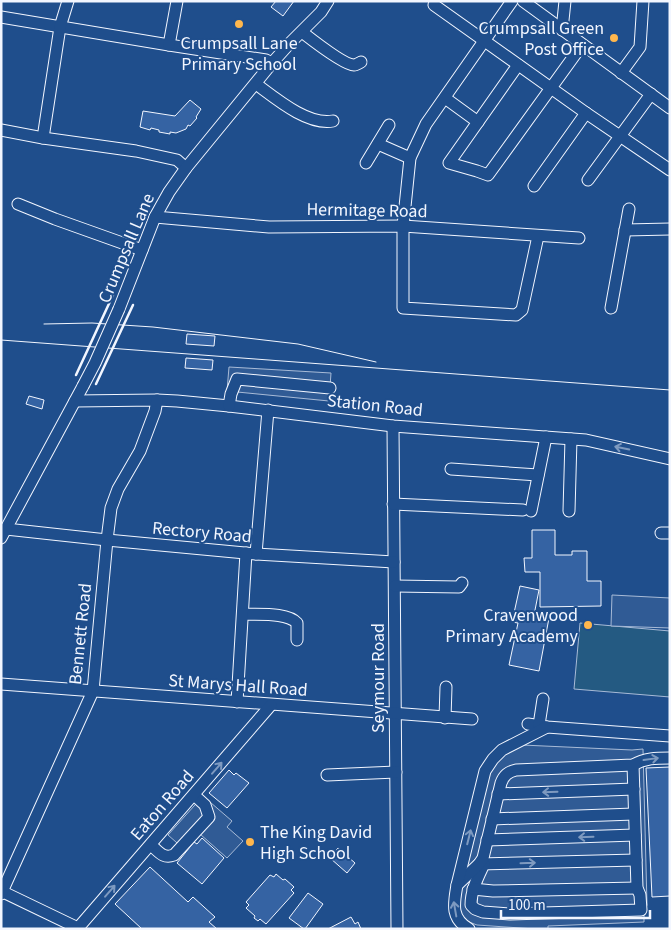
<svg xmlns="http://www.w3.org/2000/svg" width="671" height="930" font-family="'Source Sans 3',sans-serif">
<rect width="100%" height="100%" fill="#1f4e8c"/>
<path fill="#245a82" stroke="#a8bbd7" d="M580,623L670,631V697L574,689Z"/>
<g fill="#305b95" stroke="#a8bbd7">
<path d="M229,367L331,373L329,401L227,391Z"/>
<path d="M612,595L670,598V628L611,626Z"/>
<path d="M522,745L632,750L643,749L647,905L644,914V922L548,926V929H535L477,925L469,922L463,916L460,912L458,901L489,773L503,755Z"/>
<path d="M203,796L232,821L227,827L243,841L227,858L200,834L185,850L168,835Z"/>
</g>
<g fill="#3563a3" stroke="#f2f6ff">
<path d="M276,1H294L283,16L271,7Z"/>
<path d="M190,100L201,109L196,117L197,118L190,126L188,125L186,129L176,133L170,132V134L159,132V130L151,128L150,130L140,127L143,111L175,116Z"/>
<path d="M187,334L215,336L214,346L186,344Z"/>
<path d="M186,358L213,360L212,370L185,368Z"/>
<path d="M29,396L44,400L42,409L26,404Z"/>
<path d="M532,530H555V555H572V551H587V581H601V606L540,607V572H525L524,558H532Z"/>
<path d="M520,586L539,590L534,615L549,618L539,671L509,665L518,623L512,622Z"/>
<path d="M670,767V896L652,897L646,768Z"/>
<path d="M229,770L234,775L236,773L249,783L227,808L209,793Z"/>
<path d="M202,838L224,858L202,884L177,863L194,842L197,844Z"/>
<path d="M338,848L355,863L347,873L330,858Z"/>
<path d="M150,867L188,902L193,897L215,917L209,922L217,929H142L115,904Z"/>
<path d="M276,874L283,880L285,879L294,887L291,890L294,893L266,924L260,919L258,921L254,918L255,916L246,908L249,905L246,902L270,875L274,877Z"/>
<path d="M308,893L323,904L305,929H304L289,918Z"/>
<path d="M351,917L355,924L358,922L361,929H328Z"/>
</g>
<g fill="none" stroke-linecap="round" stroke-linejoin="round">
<defs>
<g id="minor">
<path d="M512,1L426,124L410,158L403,226V308L516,315L522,310L538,236"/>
<path d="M523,1L670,108"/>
<path d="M434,5L586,113L670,170"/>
<path d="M1,17L169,45L266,60L272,63"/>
<path d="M562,30L565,1"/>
<path d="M302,32C311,39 344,65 354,65C356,65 359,63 361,62"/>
<path d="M169,45L177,1"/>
<path d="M518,65L449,163L477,171L488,175L582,45"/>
<path d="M621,73L640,47L643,1"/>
<path d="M256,84C275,98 308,126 333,121"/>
<path d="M445,98L478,122"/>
<path d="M1,130L43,138L136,151L177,160L186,168"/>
<path d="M43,138L60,27L68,1"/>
<path d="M378,144L410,158"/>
<path d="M366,163L389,125"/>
<path d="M588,180L651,94"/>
<path d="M534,186L586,113"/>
<path d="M18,204L55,219L142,250"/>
<path d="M155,217L269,227L403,226L579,238"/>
<path d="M625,230L670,229"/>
<path d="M611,308L629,209"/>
<path d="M119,309L155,217L169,192L186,168L272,63L290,43L321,12L328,1"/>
<path d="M75,401L157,400L177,401L229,406L393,426L586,440L670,459"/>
<path d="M229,406L231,394L237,379L330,388"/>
<path d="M393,426L397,929"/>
<path d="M451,469L538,475"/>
<path d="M393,504L523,510"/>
<path d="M531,511L546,437"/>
<path d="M569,511L571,439"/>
<path d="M6,529L107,540L256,554L394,562"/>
<path d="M661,533H670"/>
<path d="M1,538L83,386"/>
<path d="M256,554L268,410"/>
<path d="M395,586L459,587L462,583"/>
<path d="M243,614C258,615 287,612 297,623V640"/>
<path d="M1,684L472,719"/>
<path d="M237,702L246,553"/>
<path d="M445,718L446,687"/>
<path d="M528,724L547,727L670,736"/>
<path d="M539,725L543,699"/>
<path d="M327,775L396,772"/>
<path d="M498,794L634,789"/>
<path d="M492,819L634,814"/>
<path d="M487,840L635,835"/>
<path d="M151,845C159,852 163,859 174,855L209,817L205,805L194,795"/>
<path d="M479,864L636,860"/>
<path d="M484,864C478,877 471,890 471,905L475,909L483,912L510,914L641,910L640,895L637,888L633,765"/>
<path d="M457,885L479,864L483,858L501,783C504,775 508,772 516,770L633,765C645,758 656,758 670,758"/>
<path d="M473,889L493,891L637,888"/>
<path d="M1,891L78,928L271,705"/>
<path d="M1,894L93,691L107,540L111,508L118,489L140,451L155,411L157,400"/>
<path d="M469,929C450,918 454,903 457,885L485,771L493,759L502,750L547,727"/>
</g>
</defs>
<use href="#minor" stroke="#f2f6ff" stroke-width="13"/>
<use href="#minor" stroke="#1f4e8c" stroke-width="11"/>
<g stroke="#f2f6ff" stroke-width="1">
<path d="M44,324L92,323L153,327L298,344L376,362"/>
<path d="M1,340L670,390"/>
</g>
<defs>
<path id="minor-bridge" d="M83,386L95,363L119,309"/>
</defs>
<use href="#minor-bridge" stroke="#f2f6ff" stroke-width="13" stroke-linecap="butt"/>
<use href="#minor-bridge" stroke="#1f4e8c" stroke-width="11"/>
<g stroke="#f2f6ff" stroke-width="2.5">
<path d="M76,375L113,295"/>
<path d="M96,384L133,305"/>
</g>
</g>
<defs><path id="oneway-shaft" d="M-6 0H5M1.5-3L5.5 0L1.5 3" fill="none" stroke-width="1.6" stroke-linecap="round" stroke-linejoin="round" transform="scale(1.25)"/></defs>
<g stroke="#7e9ac0">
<use href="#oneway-shaft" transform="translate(622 448) rotate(-168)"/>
<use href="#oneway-shaft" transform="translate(651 759) rotate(-8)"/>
<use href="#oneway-shaft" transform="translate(217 768) rotate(-49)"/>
<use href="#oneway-shaft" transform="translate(550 792) rotate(178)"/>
<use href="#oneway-shaft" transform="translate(469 837) rotate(-76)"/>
<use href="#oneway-shaft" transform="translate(586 837) rotate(178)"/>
<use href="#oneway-shaft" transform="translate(528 863) rotate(-2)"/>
<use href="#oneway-shaft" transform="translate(110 891) rotate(-49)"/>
<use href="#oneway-shaft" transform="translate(455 909) rotate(-100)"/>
</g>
<g fill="#ffb74d" stroke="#1f4e8c" stroke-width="2">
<circle cx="239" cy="24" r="5"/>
<circle cx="614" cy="38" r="5"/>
<circle cx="588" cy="625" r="5"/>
<circle cx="250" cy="842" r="5"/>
</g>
<g text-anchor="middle" stroke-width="4" stroke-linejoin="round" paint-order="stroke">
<g font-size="18" fill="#f2f6ff" stroke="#1f4e8c" text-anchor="end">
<text x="604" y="34">Crumpsall Green<tspan x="604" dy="21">Post Office</tspan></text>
<text x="239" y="49" text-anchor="middle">Crumpsall Lane<tspan x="239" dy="21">Primary School</tspan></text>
<text x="578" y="621">Cravenwood<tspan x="578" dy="21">Primary Academy</tspan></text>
<text x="260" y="838" text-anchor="start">The King David<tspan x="260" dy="21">High School</tspan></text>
</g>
<g font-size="18" fill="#f2f6ff" stroke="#1f4e8c">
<text transform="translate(367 210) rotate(1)" y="6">Hermitage Road</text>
<text transform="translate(126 248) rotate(-67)" y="6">Crumpsall Lane</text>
<text transform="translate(375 405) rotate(6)" y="6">Station Road</text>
<text transform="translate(202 532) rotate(5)" y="6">Rectory Road</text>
<text transform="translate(80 634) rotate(-84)" y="6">Bennett Road</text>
<text transform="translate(378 678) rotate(-90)" y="6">Seymour Road</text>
<text transform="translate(238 685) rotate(4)" y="6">St Marys Hall Road</text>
<text transform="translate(162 805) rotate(-49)" y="6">Eaton Road</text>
</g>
</g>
<rect width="671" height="930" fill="none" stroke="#f2f6ff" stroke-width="5"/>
<path d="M501 910v8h149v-8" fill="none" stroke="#f2f6ff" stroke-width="2.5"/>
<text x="508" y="910" font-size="15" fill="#f2f6ff" stroke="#1f4e8c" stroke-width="4" paint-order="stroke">100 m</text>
</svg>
